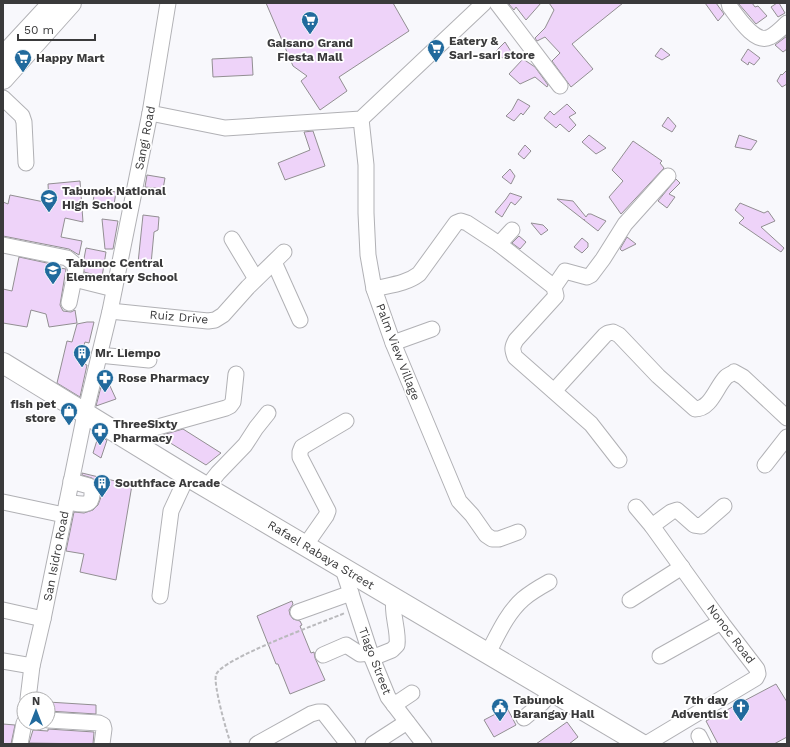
<svg xmlns="http://www.w3.org/2000/svg" width="790" height="747" font-family="'Work Sans',sans-serif">
<rect width="100%" height="100%" fill="#f8f8fc"/>
<g fill="#eed3f9" stroke="#928f92">
<path d="M266,3H393L409,31L339,77L347,91L320,110L301,81L307,76L293,66Z"/>
<path d="M508,3H541L526,20L516,7L514,10Z"/>
<path d="M549,3H623L572,44L593,69L571,87L552,61L560,53L545,37L537,41L535,38L545,28L554,10Z"/>
<path d="M705,3H716L724,14L718,21Z"/>
<path d="M738,3H752L755,7L758,6L767,16L756,24Z"/>
<path d="M777,3H779L785,13L778,17L771,7Z"/>
<path d="M787,36V49L783,52L775,45Z"/>
<path d="M505,42L512,53L502,58L496,51Z"/>
<path d="M661,48L670,55L662,60L655,56Z"/>
<path d="M748,49L760,58L754,65L749,62L748,65L741,60Z"/>
<path d="M252,57L253,75L213,77L212,59Z"/>
<path d="M523,59L535,67L548,85L547,87L535,77L520,84L509,74Z"/>
<path d="M787,70V84L782,87L777,81L781,74L782,75Z"/>
<path d="M518,99L530,106L523,115L521,113L514,121L506,116L512,110Z"/>
<path d="M567,104L576,113L569,117L576,125L569,132L560,124L556,128L544,118L550,111L554,115Z"/>
<path d="M668,117L676,126L672,132L662,126Z"/>
<path d="M313,131L325,166L285,180L278,163L310,150L304,132Z"/>
<path d="M589,135L606,148L596,154L582,142Z"/>
<path d="M739,135L757,141L751,150L735,147Z"/>
<path d="M633,141L662,161L660,163L664,168L621,214L609,197L623,181L612,170Z"/>
<path d="M525,145L531,151L524,159L518,154Z"/>
<path d="M510,169L515,176L511,184L502,177Z"/>
<path d="M147,175L165,178L163,189L145,187Z"/>
<path d="M676,179L680,183L669,194L675,197L667,208L658,201Z"/>
<path d="M80,181L83,222L65,218L61,237L82,241L79,255L69,249L3,236V202L8,204L10,195L49,203L48,184Z"/>
<path d="M95,189L116,192L114,205L93,202Z"/>
<path d="M510,193L522,197L515,205L511,202L502,217L495,212L506,199Z"/>
<path d="M557,199L573,201L586,217L588,214H591L606,221L598,231L584,220V219V220Z"/>
<path d="M740,203L764,213L768,211L775,221L761,227L784,248L781,252L739,223L744,218L735,210Z"/>
<path d="M143,215L159,217L158,230L154,232L151,264L138,263Z"/>
<path d="M102,219L118,221L113,249H105Z"/>
<path d="M531,223L543,225L548,230L541,235Z"/>
<path d="M519,236L526,242L520,249L512,243Z"/>
<path d="M627,237L636,244L622,251L620,249Z"/>
<path d="M582,238L588,243V247L582,253L574,247Z"/>
<path d="M86,248L106,252L102,277L84,272L83,264Z"/>
<path d="M19,257L61,266L60,268L66,269L60,305L63,311L71,312L75,310L77,323L49,327L46,314L31,310L27,327L3,323V289L12,291Z"/>
<path d="M87,322H94L89,343L85,342L79,363L87,365L80,397L57,383L67,341L72,342L77,324Z"/>
<path d="M102,383L110,386L116,399L96,406Z"/>
<path d="M183,429L221,453L206,465L159,436Z"/>
<path d="M98,437L107,440L101,458L93,453Z"/>
<path d="M82,473L132,485L116,580L80,572L84,554L66,551L74,512L84,513L93,510L98,505L101,497L100,488L97,482L92,478L82,475Z"/>
<path d="M292,601L293,604L289,610L290,615L293,619L300,621L302,625L300,626L311,653L314,652L315,658L325,680L290,694L278,664H276L257,616Z"/>
<path d="M776,684L787,702V737L774,744H718L706,721Z"/>
<path d="M48,702L96,705V714L48,711Z"/>
<path d="M507,708L516,725L494,737L484,720Z"/>
<path d="M567,722L578,737L569,744H536Z"/>
<path d="M3,724L15,725L11,744H3Z"/>
<path d="M48,729L94,732L93,744L29,743L33,730L48,731Z"/>
</g>
<g fill="none" stroke-linecap="round" stroke-linejoin="round">
<defs>
<g id="minor">
<path d="M497,3L560,86"/>
<path d="M729,3L730,7C737,16 755,45 770,37C776,34 782,28 787,23"/>
<path d="M3,98L22,116L24,122L26,163"/>
<path d="M150,113L225,128L361,119L484,3"/>
<path d="M361,119L366,165V213L368,255L374,289L393,343L459,501L472,515L486,535L492,539H499L518,532"/>
<path d="M232,239L256,279"/>
<path d="M499,244L512,230"/>
<path d="M3,245L67,258L73,263L76,269L69,303"/>
<path d="M274,262L300,320"/>
<path d="M74,279L114,289"/>
<path d="M554,287L565,271L587,277L591,275L603,259L625,224L668,176"/>
<path d="M374,289C390,285 406,284 419,274L456,223L461,221L467,223L499,244L554,287L556,296L516,340C512,347 512,349 515,357L591,424L619,460"/>
<path d="M110,311L208,321L215,320L223,315L248,287L284,252"/>
<path d="M393,343L432,329"/>
<path d="M99,355L149,360"/>
<path d="M554,391L605,335L608,333L613,332L619,335L658,376L695,409C711,409 716,387 726,377C728,375 732,374 734,372L743,377L787,418"/>
<path d="M122,437L226,408L230,406L233,402L236,374"/>
<path d="M765,465L787,437"/>
<path d="M207,487L218,473L245,445L256,428L268,413"/>
<path d="M3,502L64,515"/>
<path d="M67,502C76,503 91,509 92,495C92,491 92,489 89,486L71,481"/>
<path d="M636,507L652,526L721,622L757,669L758,674L756,678L646,744"/>
<path d="M652,526L671,512L677,510L694,525L701,526L724,506"/>
<path d="M305,546L326,516L328,511L300,457V452L302,447L346,421"/>
<path d="M343,569L372,658L388,697L424,744"/>
<path d="M160,596L171,511L184,483L189,477"/>
<path d="M630,600L682,567"/>
<path d="M3,610L43,619"/>
<path d="M298,612L351,593"/>
<path d="M488,653C498,634 507,613 523,599C531,592 540,587 549,582"/>
<path d="M323,655L346,645L360,654L371,653"/>
<path d="M660,656L721,622"/>
<path d="M372,658L392,650L397,645C399,630 391,614 394,599"/>
<path d="M3,661L32,666"/>
<path d="M28,699L32,666L43,619L85,414L110,311L150,113L168,3"/>
<path d="M394,705L412,693"/>
<path d="M524,718L542,703L552,692"/>
<path d="M48,720L99,723L103,725L104,729L102,744"/>
<path d="M699,736L703,744"/>
<path d="M20,744L24,723"/>
<path d="M257,744L311,714L318,712H323L348,744"/>
<path d="M373,744L407,722"/>
</g>
<g id="major">
<path d="M3,57L53,3"/>
<path d="M3,79L71,3"/>
<path d="M3,363L189,477L641,744"/>
</g>
</defs>
<use href="#minor" stroke="#b1b1b5" stroke-width="17"/>
<use href="#major" stroke="#b1b1b5" stroke-width="22"/>
<path stroke="#bababd" stroke-width="2" stroke-dasharray="4 2" stroke-linecap="butt" d="M231,744C227,734 213,684 216,675C220,659 326,621 345,613"/>
<use href="#minor" stroke="#fff" stroke-width="15"/>
<use href="#major" stroke="#fff" stroke-width="20"/>
</g>
<defs>
<symbol id="supermarket-pin" viewBox="-11 -11 22 30"><path d="M0 17L-7.5 6A9.5 9.5 0 1 1 7.5 6Z" fill="#216a9d" stroke="#fff"/><path d="M-6-5.5h2.5l.6 2H6L4.5 2H-2.5L-4.4-4H-6ZM-1.5 3.2a1.3 1.3 0 1 0 .1 0ZM3 3.2a1.3 1.3 0 1 0 .1 0Z" fill="#fff"/></symbol>
<symbol id="school-pin" viewBox="-11 -11 22 30"><path d="M0 17L-7.5 6A9.5 9.5 0 1 1 7.5 6Z" fill="#216a9d" stroke="#fff"/><path d="M0-5L7-2L0 1L-7-2ZM-4 1L0 2.5L4 1V4Q0 6-4 4Z" fill="#fff"/></symbol>
<symbol id="building-pin" viewBox="-11 -11 22 30"><path d="M0 17L-7.5 6A9.5 9.5 0 1 1 7.5 6Z" fill="#216a9d" stroke="#fff"/><path d="M-4-6H4V6H1V3H-1V6H-4ZM-2.5-4.3h1.7v1.8h-1.7ZM.8-4.3h1.7v1.8H.8ZM-2.5-1h1.7V.8h-1.7ZM.8-1h1.7V.8H.8Z" fill="#fff"/></symbol>
<symbol id="pharmacy-pin" viewBox="-11 -11 22 30"><path d="M0 17L-7.5 6A9.5 9.5 0 1 1 7.5 6Z" fill="#216a9d" stroke="#fff"/><path d="M-2-6h4v4h4v4h-4v4h-4v-4h-4v-4h4Z" fill="#fff"/></symbol>
<symbol id="shop-pin" viewBox="-11 -11 22 30"><path d="M0 17L-7.5 6A9.5 9.5 0 1 1 7.5 6Z" fill="#216a9d" stroke="#fff"/><path d="M-5-2.5h2.3a2.7 3.5 0 0 1 5.4 0H5L5.5 6h-11ZM-1.5-2.5h3a1.5 2.3 0 0 0-3 0Z" fill="#fff"/></symbol>
<symbol id="civic-pin" viewBox="-11 -11 22 30"><path d="M0 17L-7.5 6A9.5 9.5 0 1 1 7.5 6Z" fill="#216a9d" stroke="#fff"/><path d="M-.6-6.5H3V-4.5H.6V-3L4-1V1h2V6H-6V1h2V-1L-.6-3ZM-1.2 2.5V6h2.4V2.5Z" fill="#fff"/></symbol>
<symbol id="church-pin" viewBox="-11 -11 22 30"><path d="M0 17L-7.5 6A9.5 9.5 0 1 1 7.5 6Z" fill="#216a9d" stroke="#fff"/><path d="M-1.2-6h2.4v3.5h3.3v2.4h-3.3V6h-2.4V-.1h-3.3v-2.4h3.3Z" fill="#fff"/></symbol>
</defs>
<g fill-rule="evenodd">
<use href="#supermarket-pin" x="300" y="10" width="20" height="27"/>
<use href="#supermarket-pin" x="426" y="38" width="20" height="27"/>
<use href="#supermarket-pin" x="13" y="48" width="20" height="27"/>
<use href="#school-pin" x="39" y="188" width="20" height="27"/>
<use href="#school-pin" x="43" y="260" width="20" height="27"/>
<use href="#building-pin" x="72" y="343" width="20" height="27"/>
<use href="#pharmacy-pin" x="95" y="368" width="20" height="27"/>
<use href="#shop-pin" x="59" y="401" width="20" height="27"/>
<use href="#pharmacy-pin" x="90" y="421" width="20" height="27"/>
<use href="#building-pin" x="92" y="473" width="20" height="27"/>
<use href="#civic-pin" x="490" y="697" width="20" height="27"/>
<use href="#church-pin" x="731" y="697" width="20" height="27"/>
</g>
<g text-anchor="middle" stroke-width="3.5" stroke-linejoin="round" paint-order="stroke">
<g font-size="12" font-weight="bold" fill="#3a3a3b" stroke="#fff" text-anchor="start">
<text x="449" y="45">Eatery &amp;<tspan x="449" dy="14">Sari-sari store</tspan></text>
<text x="310" y="47" text-anchor="middle">Gaisano Grand<tspan x="310" dy="14">Fiesta Mall</tspan></text>
<text x="36" y="62">Happy Mart</text>
<text x="62" y="195">Tabunok National<tspan x="62" dy="14">High School</tspan></text>
<text x="66" y="267">Tabunoc Central<tspan x="66" dy="14">Elementary School</tspan></text>
<text x="95" y="357">Mr. Liempo</text>
<text x="118" y="382">Rose Pharmacy</text>
<text x="56" y="408" text-anchor="end">fish pet<tspan x="56" dy="14">store</tspan></text>
<text x="113" y="428">ThreeSixty<tspan x="113" dy="14">Pharmacy</tspan></text>
<text x="115" y="487">Southface Arcade</text>
<text x="513" y="704">Tabunok<tspan x="513" dy="14">Barangay Hall</tspan></text>
<text x="728" y="704" text-anchor="end">7th day<tspan x="728" dy="14">Adventist</tspan></text>
</g>
<g font-size="12" fill="#3a3a3b" stroke="#fff">
<text transform="translate(145 138) rotate(-79)" y="4">Sangi Road</text>
<text transform="translate(179 317) rotate(5)" y="4">Ruiz Drive</text>
<text transform="translate(398 352) rotate(69)" y="4">Palm View Village</text>
<text transform="translate(321 555) rotate(31)" y="4">Rafael Rabaya Street</text>
<text transform="translate(56 556) rotate(-79)" y="4">San Isidro Road</text>
<text transform="translate(731 634) rotate(53)" y="4">Nonoc Road</text>
<text transform="translate(375 661) rotate(69)" y="4">Tiago Street</text>
</g>
</g>
<rect width="790" height="747" fill="none" stroke="#3a3a3b" stroke-width="8"/>
<g transform="translate(36 711)"><circle r="19" fill="#ffffff" stroke="#b0b0b1"/>
<path d="M0-3L7 15L0 10L-7 15Z" fill="#216a9d"/>
<text y="-6" font-size="11" font-weight="bold" text-anchor="middle" fill="#3a3a3b">N</text>
</g>
<path d="M18 34v6h77v-6" fill="none" stroke="#3a3a3b" stroke-width="2"/>
<text x="24" y="34" font-size="12" fill="#3a3a3b" stroke="#ffffff" stroke-width="3" paint-order="stroke">50 m</text>
</svg>
